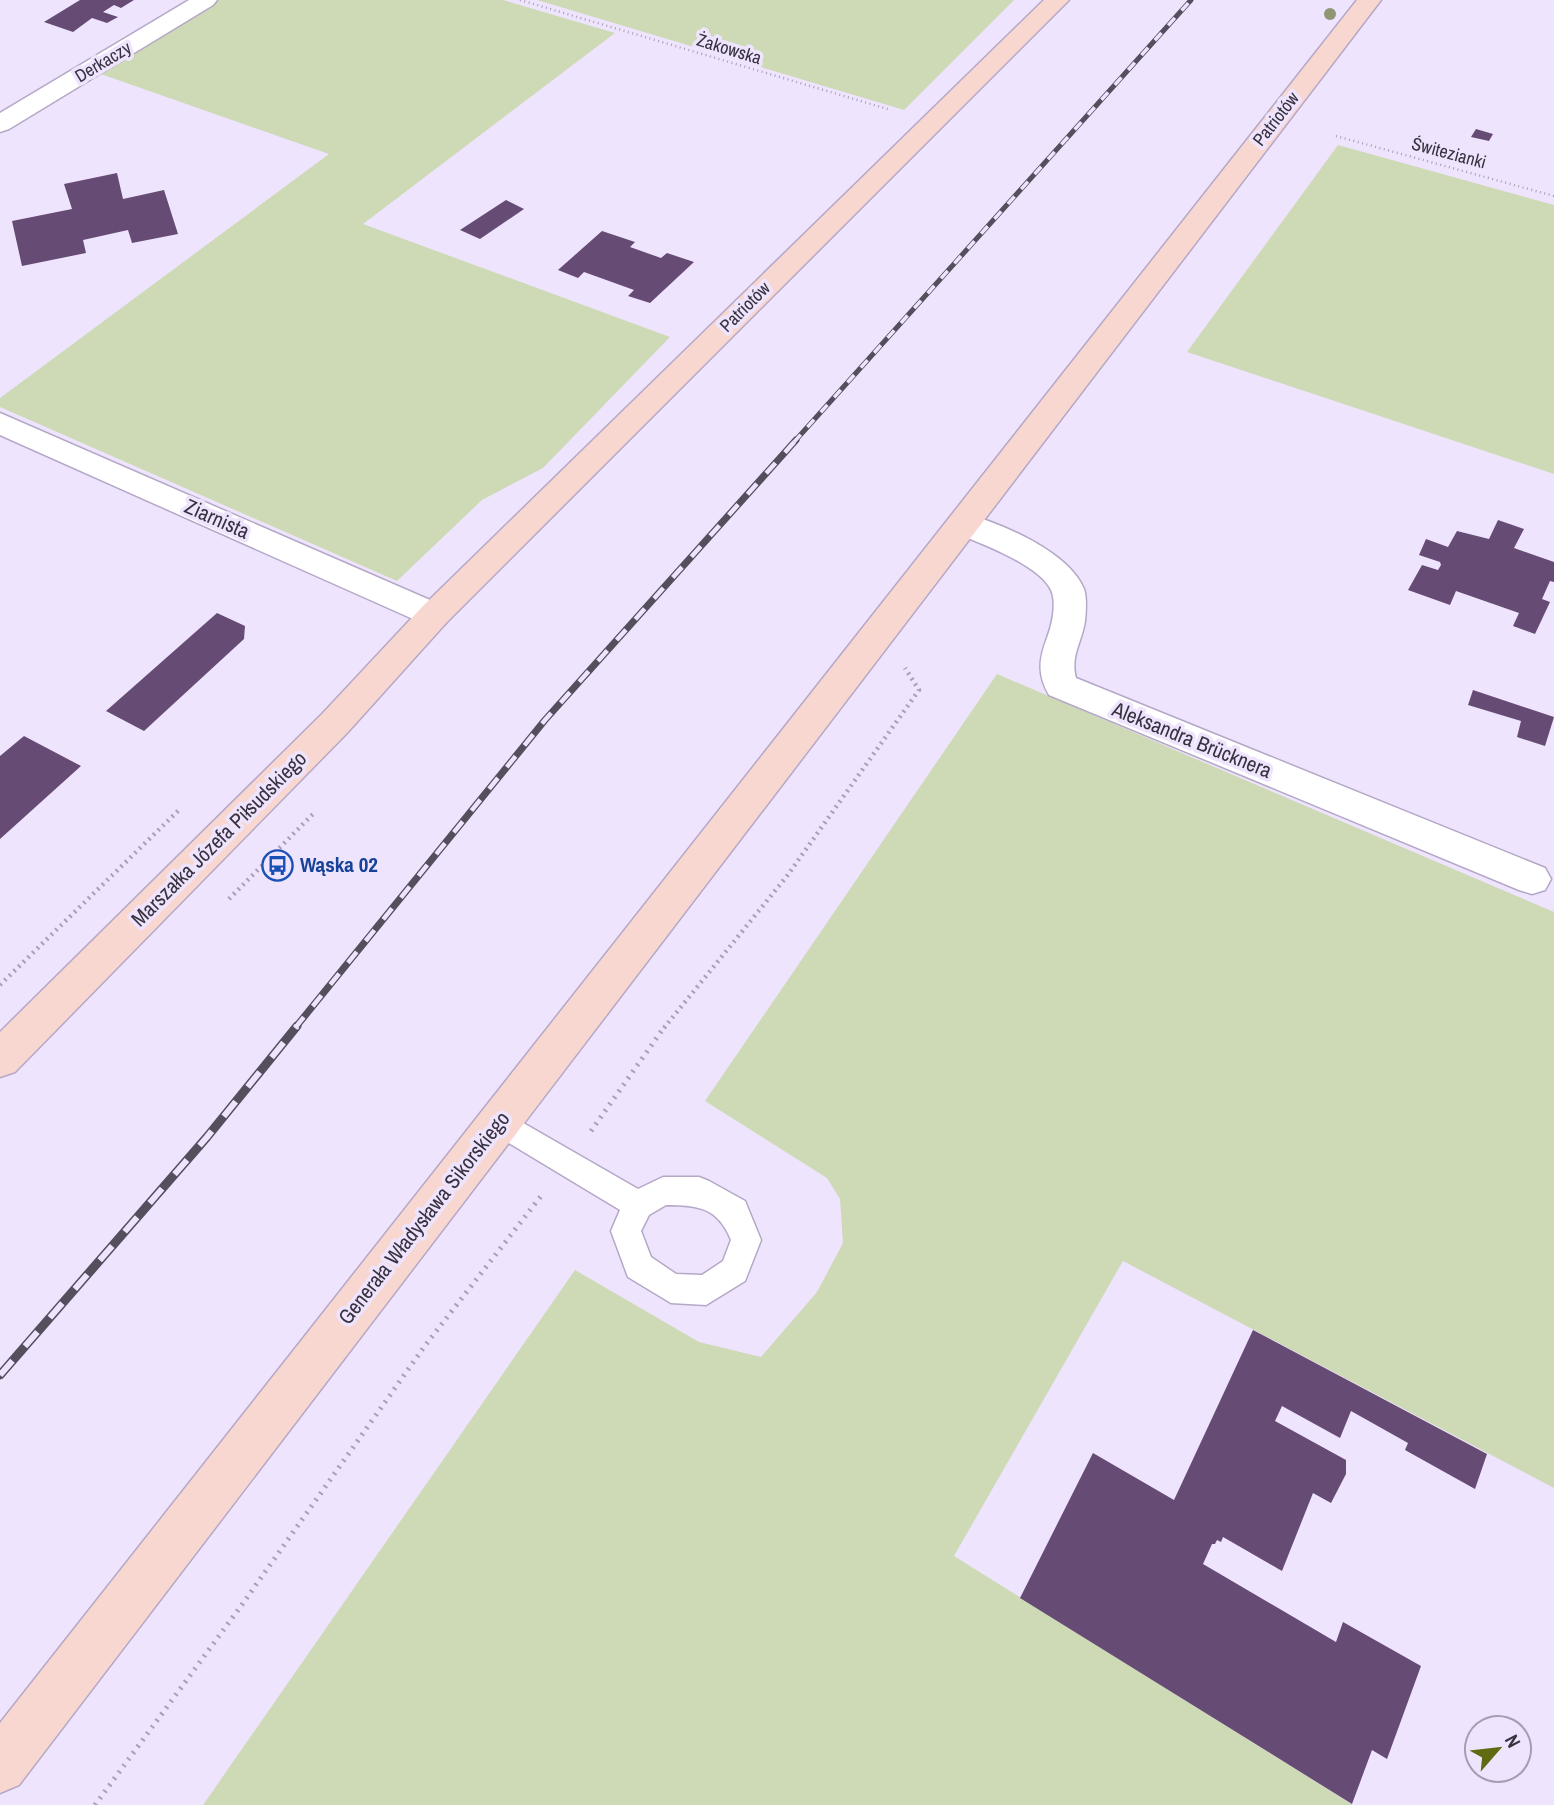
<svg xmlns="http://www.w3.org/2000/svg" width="1554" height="1805" font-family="'Archivo Narrow',sans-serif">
<rect width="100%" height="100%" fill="#efe4fe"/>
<g fill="#cddab5">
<path d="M218,0H503L615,33L363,224L670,337L543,468L482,500L397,581L0,407V398L329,154L98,73Z"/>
<path d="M537,0H1014L904,110Z"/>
<path d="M1338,145L1554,205V474L1187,352Z"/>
<path d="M997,674L1554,912V1488L1123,1261L954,1556L1353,1805H203L575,1270L699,1342L761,1357L817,1292L843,1243L840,1199L827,1178L705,1101Z"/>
</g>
<g fill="#664b74">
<path d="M80,0H134L121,8L114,5L103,12L118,17L107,23L92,18L73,32L44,22Z"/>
<path d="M1476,129L1493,134L1489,141L1471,137Z"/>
<path d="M117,173L123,199L164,190L178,234L132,243L128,230L83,240L86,253L22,266L12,221L72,209L64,184Z"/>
<path d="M506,200L524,209L480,239L460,230Z"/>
<path d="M602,231L635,242L630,247L661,258L667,253L694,262L650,303L628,296L634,290L584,272L578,278L558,270Z"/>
<path d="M1498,520L1524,529L1514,548L1554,562V582L1550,581L1542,599L1550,602L1535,634L1513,626L1519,613L1456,591L1450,605L1408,590L1422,565L1438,570L1441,565L1440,562L1419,555L1426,539L1448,547L1457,531L1489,539Z"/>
<path d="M217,613L245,626L244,639L144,731L106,711Z"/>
<path d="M1473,690L1554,717L1545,746L1517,737L1521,721L1468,705Z"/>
<path d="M24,736L81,766L0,839V756Z"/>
<path d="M1253,1330L1487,1454L1475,1489L1405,1450L1408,1443L1351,1411L1340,1438L1282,1406L1275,1421L1346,1460V1474L1331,1503L1313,1493L1282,1571L1223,1537L1221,1542L1217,1540L1215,1544H1212L1203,1564L1336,1642L1343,1622L1421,1666L1387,1759L1372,1750L1352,1804L1020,1598L1093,1453L1174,1500Z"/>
</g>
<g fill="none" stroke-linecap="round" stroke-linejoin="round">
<defs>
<path id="service" d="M499,1109L638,1189L663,1177H699L709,1181L745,1201L761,1240L745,1281L706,1305L671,1303L628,1277L611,1231L620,1210L489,1131L485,1122L489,1113ZM666,1205C699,1205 718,1208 731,1240L723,1261L702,1275L676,1274L651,1257L641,1231L649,1215Z"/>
<g id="minor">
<path d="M189,0H217L213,5L9,129L0,132V113Z"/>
<path d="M0,413L446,607L451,615L446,623L434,627L422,623L0,435Z"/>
<path d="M964,513C1002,524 1068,551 1084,589C1087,598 1086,611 1085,621C1082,642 1070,656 1076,678L1545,868L1551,879L1545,890L1532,894L1519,890L1049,695C1037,674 1039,659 1047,638C1052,625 1057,603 1051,590C1039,564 977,542 953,532L948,524L953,516Z"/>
</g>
<g id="secondary">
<path d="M1044,0H1069L446,623L348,732L15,1072L0,1077V1032L322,714L422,607Z"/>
<path d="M1357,0H1381L19,1785L0,1793V1723Z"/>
</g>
</defs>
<use href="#service" stroke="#b5a8c7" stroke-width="3"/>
<use href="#minor" stroke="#b5a8c7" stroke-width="3"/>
<use href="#secondary" stroke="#b5a8c7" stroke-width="3"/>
<g stroke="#a9a0b5" stroke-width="2.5" stroke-dasharray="1 3.5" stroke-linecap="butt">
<path d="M520,0L891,110"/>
<path d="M1336,136L1554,196"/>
</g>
<g stroke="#a9a0b5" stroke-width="4.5" stroke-dasharray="2 4.5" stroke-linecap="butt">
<path d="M229,899L314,813"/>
<path d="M0,985L180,809"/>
<path d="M664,1028L787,876L919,690L905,668"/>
</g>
<g stroke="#a9a0b5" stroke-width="5" stroke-dasharray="2 6" stroke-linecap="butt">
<path d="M591,1131L665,1026"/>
<path d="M95,1805L241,1606L424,1347L541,1196"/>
</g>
<use href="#service" fill="#fff" fill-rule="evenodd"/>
<use href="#minor" fill="#fff" fill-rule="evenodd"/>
<use href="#secondary" fill="#f8d7d0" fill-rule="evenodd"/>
<defs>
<path id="rail-far2" d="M794,442L1191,0"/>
<path id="rail-far1" d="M295,1028L545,720L796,440"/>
<path id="rail" d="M0,1375L207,1137L297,1026"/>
</defs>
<use href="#rail-far2" stroke="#554e5d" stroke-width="5"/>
<use href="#rail-far1" stroke="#554e5d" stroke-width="7"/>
<use href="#rail" stroke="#554e5d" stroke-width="9"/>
<use href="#rail-far2" stroke="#efe4fe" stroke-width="3.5" stroke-dasharray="10" stroke-linecap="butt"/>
<use href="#rail-far1" stroke="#efe4fe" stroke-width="4.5" stroke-dasharray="14" stroke-linecap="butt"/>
<use href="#rail" stroke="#efe4fe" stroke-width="6" stroke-dasharray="19" stroke-linecap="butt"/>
</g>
<circle fill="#909572" cx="1330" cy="14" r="6"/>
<defs>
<symbol id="bus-ring" viewBox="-11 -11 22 22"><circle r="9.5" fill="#efe4fe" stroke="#1a4fb4" stroke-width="1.5"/><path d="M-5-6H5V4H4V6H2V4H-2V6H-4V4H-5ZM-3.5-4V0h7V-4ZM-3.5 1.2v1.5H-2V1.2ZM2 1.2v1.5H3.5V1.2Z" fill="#1a4fb4"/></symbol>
</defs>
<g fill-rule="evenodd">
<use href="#bus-ring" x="260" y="848" width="35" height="35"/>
</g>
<g text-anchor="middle" stroke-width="7" stroke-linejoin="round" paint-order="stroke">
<g font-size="18" fill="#38323f" stroke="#efe4fe">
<text transform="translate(729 49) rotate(17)" y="6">Żakowska</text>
<text transform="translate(103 62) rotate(-31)" y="6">Derkaczy</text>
<text transform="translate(1276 119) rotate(-52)" y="6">Patriotów</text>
<text transform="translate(1449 153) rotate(15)" y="6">Świtezianki</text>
<text transform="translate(745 307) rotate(-45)" y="6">Patriotów</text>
</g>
<g font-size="21" fill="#38323f" stroke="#efe4fe">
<text transform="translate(217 519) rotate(24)" y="7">Ziarnista</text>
<text transform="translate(1192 740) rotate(22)" y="7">Aleksandra Brücknera</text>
<text transform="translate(219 839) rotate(-45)" y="7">Marszałka Józefa Piłsudskiego</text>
<text transform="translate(424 1218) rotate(-52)" y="7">Generała Władysława Sikorskiego</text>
</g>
<g font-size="21" font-weight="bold" fill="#164399" stroke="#efe4fe" text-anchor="start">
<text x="300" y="872">Wąska 02</text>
</g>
</g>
<g transform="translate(1498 1749) rotate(62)"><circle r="33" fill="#efe4fe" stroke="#a69db2" stroke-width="2"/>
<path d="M0-5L12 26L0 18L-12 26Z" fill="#5f6a11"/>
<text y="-10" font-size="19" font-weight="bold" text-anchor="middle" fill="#38323f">N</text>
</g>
</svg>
